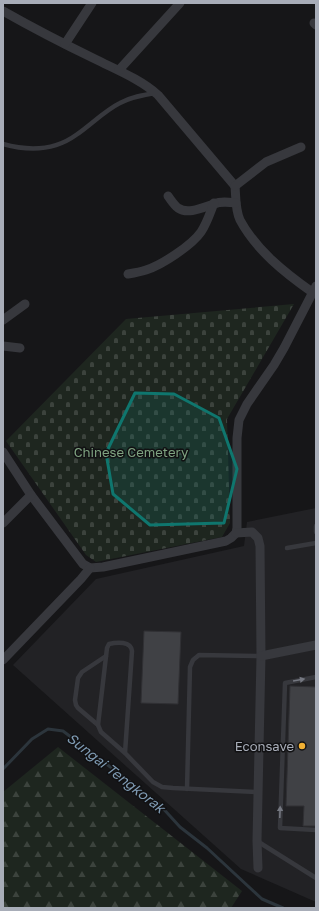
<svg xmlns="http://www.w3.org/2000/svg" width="319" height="911" font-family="'Golos Text',sans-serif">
<defs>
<pattern id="forest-firs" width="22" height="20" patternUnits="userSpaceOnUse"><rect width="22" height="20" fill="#1e261f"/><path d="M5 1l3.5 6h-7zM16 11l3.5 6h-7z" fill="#3c433d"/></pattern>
<pattern id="cemetery-stones" width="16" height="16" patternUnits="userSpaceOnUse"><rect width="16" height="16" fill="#1e261f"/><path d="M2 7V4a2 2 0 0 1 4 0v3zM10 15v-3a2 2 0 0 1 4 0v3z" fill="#3c433d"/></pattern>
</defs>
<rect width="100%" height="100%" fill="#161618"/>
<path fill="#222225" d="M316,508V902L241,869L13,665L96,579L244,546L247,522Z"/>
<path fill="url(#forest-firs)" d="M58,747L242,891L231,908H3V792Z"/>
<path fill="url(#cemetery-stones)" d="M294,304L227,419L230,523L222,537L96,562L86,555L6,441L126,319Z"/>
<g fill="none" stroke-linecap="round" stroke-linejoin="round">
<path stroke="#2c353c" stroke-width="3" d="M3,769L32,739L48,729L63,731L159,804L180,827L207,848L262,899L283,908"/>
</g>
<g fill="#404145" stroke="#303034">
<path d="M144,631L181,632L178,704L141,703Z"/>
<path d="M290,686L316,687V826H303L304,806H286Z"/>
</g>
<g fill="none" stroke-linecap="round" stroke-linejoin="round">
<g stroke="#37383d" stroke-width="4.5">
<path d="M3,144C28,151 54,151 76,135C91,125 104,111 120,103C131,97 143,95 155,93"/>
<path d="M316,526V532"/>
<path d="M287,548L316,543"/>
<path d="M316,677L285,683L280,828L316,830"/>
<path d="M98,725L78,708L76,705L75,700L78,678L82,672L106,656"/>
<path d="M125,753L132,651C131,641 117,642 109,644L107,648L98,725L101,732L125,753L153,782L162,787L173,788L258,792"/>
<path d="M187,789L190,667L193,660L199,655L261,656"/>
<path d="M257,841L316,878"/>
</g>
<g stroke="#37383d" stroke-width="9">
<path d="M3,11C33,28 64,44 95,59C117,70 140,79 158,95L235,186"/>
<path d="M314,23L316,25"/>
<path d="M65,44L92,3"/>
<path d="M119,70L180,3"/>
<path d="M235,186C236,197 235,209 240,220C256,250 285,273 312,292"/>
<path d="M235,186L266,162L301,147"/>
<path d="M168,196C171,200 174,205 178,208C188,215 204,207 214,204C221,201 228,202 236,203"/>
<path d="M128,274C134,273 140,272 146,270C162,265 192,245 201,232C207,223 210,213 214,203"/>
<path d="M3,320L25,304"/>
<path d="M3,346L20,348"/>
<path d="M3,452L31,495L83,564L90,568L103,567L226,541L231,538L236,533L237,528V438L239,420L247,404L274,365L284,348L316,286"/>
<path d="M3,523L31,495"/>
<path d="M236,533L252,532L258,538L260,546L261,656L257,841L258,868"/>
<path d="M261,656L316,645"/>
<path d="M3,660L81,579L90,568"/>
</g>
</g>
<defs><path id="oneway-solid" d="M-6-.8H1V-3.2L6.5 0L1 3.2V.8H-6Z"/></defs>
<g fill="#757881">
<use href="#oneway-solid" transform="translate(299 680) rotate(-10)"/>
<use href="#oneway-solid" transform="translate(280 812) rotate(-88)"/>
</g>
<path fill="#0f766e" fill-opacity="0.2" stroke="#0f766e" stroke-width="3" stroke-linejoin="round" d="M135,393L174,394L219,418L237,469L224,523L150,525L113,494L106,453Z"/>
<circle fill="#f2b134" stroke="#111113" stroke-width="1.5" cx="302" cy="746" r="4"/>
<g text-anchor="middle" stroke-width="3" stroke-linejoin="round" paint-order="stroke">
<g font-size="13" fill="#7fa381" stroke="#111113">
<text x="131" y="457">Chinese Cemetery</text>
</g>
<g font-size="13" fill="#a8adb8" stroke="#111113" text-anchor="end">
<text x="294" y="751">Econsave</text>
</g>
<g font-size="14" font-style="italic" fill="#7f9bb3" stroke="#111113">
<text transform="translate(116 773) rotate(38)" y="5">Sungai Tengkorak</text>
</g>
</g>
<rect width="319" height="911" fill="none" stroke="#a8adb8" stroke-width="8"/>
</svg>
